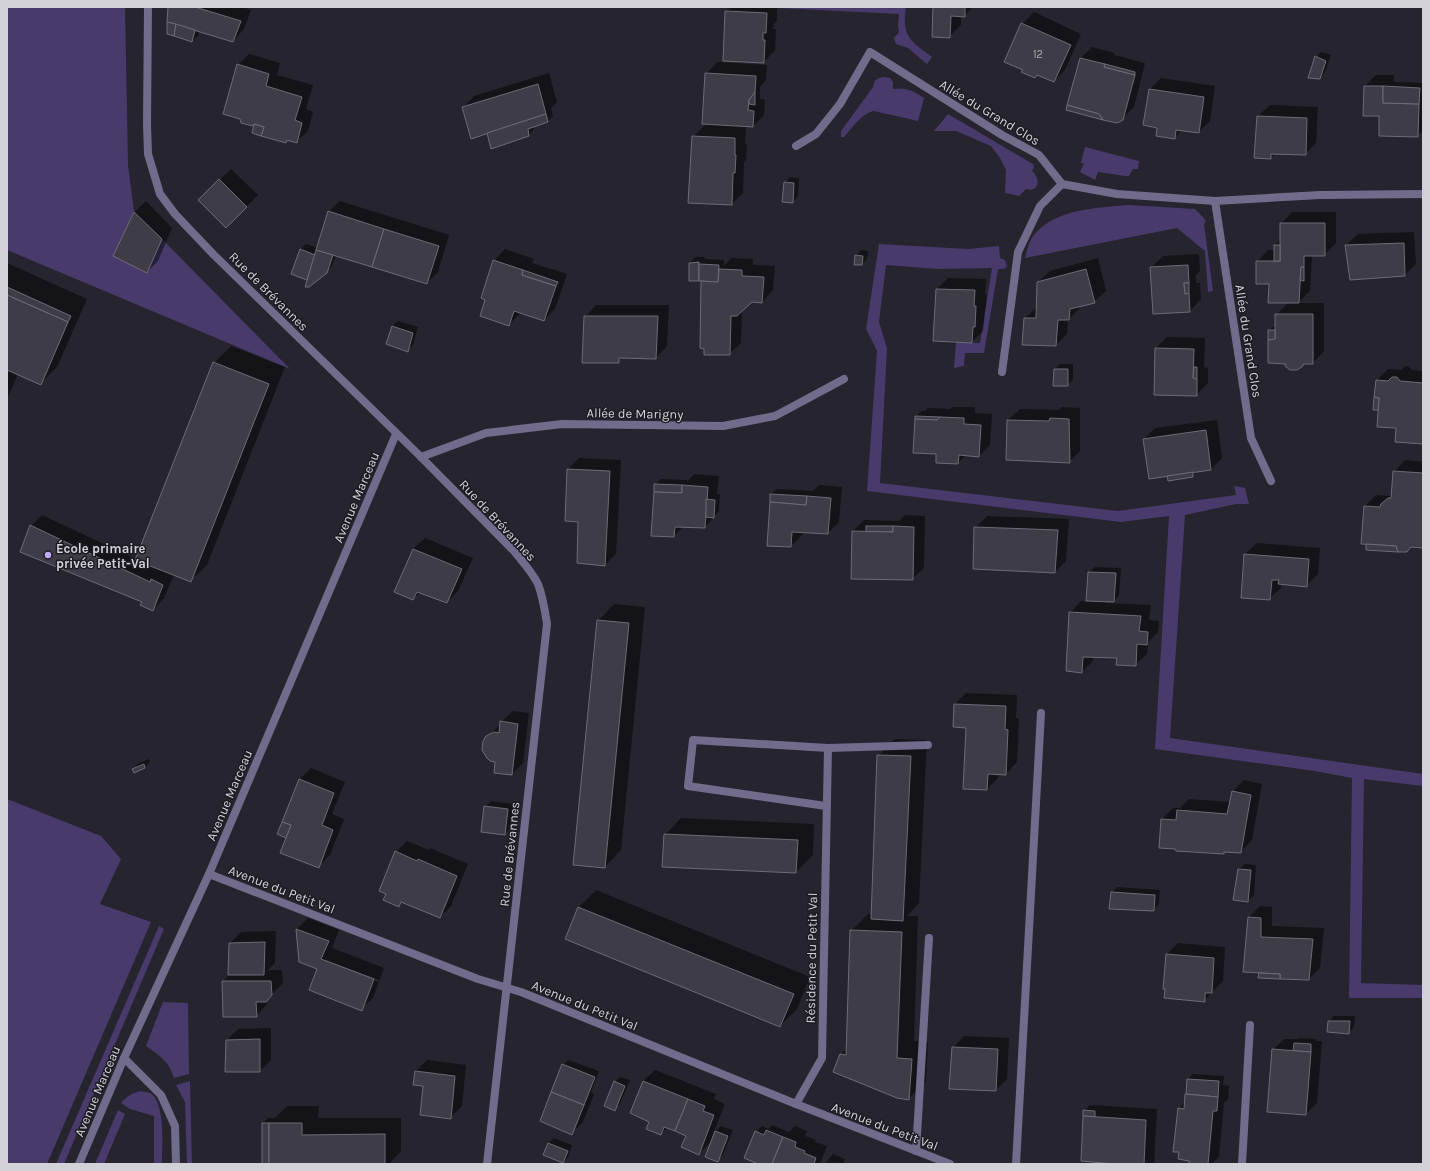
<svg xmlns="http://www.w3.org/2000/svg" width="1430" height="1171" font-family="Karla,sans-serif">
<rect width="100%" height="100%" fill="#26242e"/>
<g fill="#483b6b">
<path d="M7,7H125L128,165L134,212L114,256L147,273L162,239L290,369L7,250Z"/>
<path d="M755,7H906C901,37 911,41 932,57L927,64L908,48L896,44L894,38L899,32L898,26L899,14Z"/>
<path d="M883,77L890,78L893,82V89C907,88 912,90 924,98L918,121L874,111C862,113 852,128 844,137H841V131L873,87C874,80 877,78 883,77Z"/>
<path d="M948,114L1033,164L1034,168L1032,171C1042,179 1038,193 1026,189L1019,196L1005,193L1006,170L1000,158L991,146L956,131H934Z"/>
<path d="M1085,147L1139,161L1138,169H1133L1129,176H1125L1098,172L1095,180L1080,172L1084,163H1081Z"/>
<path d="M1129,205L1195,209C1198,213 1203,216 1206,221L1204,224L1213,291L1208,292L1205,251L1177,228L1025,258C1027,251 1029,241 1034,235C1056,208 1098,208 1129,205Z"/>
<path d="M879,244L968,249L999,246L1000,258L1005,260L1007,267L1003,269H998L984,353H965L964,366L954,368L956,342L980,343L992,268L938,269L886,265L879,322L887,348L880,483L1118,511L1236,495L1234,486L1245,488L1249,504H1236L1185,515L1170,738L1423,774V786L1364,779L1361,983L1423,985V998H1349L1352,778L1315,771L1155,749L1169,516L1121,522L867,491L877,351L866,329Z"/>
<path d="M7,799L101,836L121,859L100,904L151,922L47,1164H7Z"/>
<path d="M159,926L164,929L64,1164H56Z"/>
<path d="M163,1002L188,1003L189,1074L174,1078C169,1061 160,1056 146,1046Z"/>
<path d="M190,1081L192,1164H187L185,1102L176,1085Z"/>
<path d="M141,1091C143,1092 148,1092 150,1093C166,1102 162,1148 162,1164H154V1116L130,1109L121,1103C127,1096 132,1093 141,1091Z"/>
<path d="M118,1110L125,1114L104,1164H95Z"/>
</g>
<g fill="#0007" fill-rule="evenodd">
<path d="M169,7H242L251,10L244,29L233,41L199,30L198,36L192,41Z"/>
<path d="M731,7H777V21L774,24L773,29H776L775,50L764,62L726,12Z"/>
<path d="M934,7H973L964,16H961V25L949,37Z"/>
<path d="M1034,12L1081,34L1065,70L1054,81L1038,74L1035,77L1024,69L1022,24Z"/>
<path d="M1092,47L1115,53L1114,55L1145,63L1134,107L1122,119L1081,58Z"/>
<path d="M1321,52L1331,55L1325,72L1320,78L1316,57Z"/>
<path d="M249,54L280,63L277,75L313,85L306,109L313,112L308,131L296,142L288,139L285,142L256,123L253,125L238,65Z"/>
<path d="M717,62L767,65L766,80L760,87V99L765,100L764,115L753,126H746L745,145L747,144L746,160L744,162L743,193L732,204L693,137L706,124V74Z"/>
<path d="M549,73L557,102L551,108L553,116L548,121L534,126V129L529,135L492,147L488,132L463,108L474,96Z"/>
<path d="M1376,75H1394V82L1423,83V130L1417,136L1380,115L1365,86Z"/>
<path d="M1161,78L1215,86L1210,121L1198,132L1182,130L1174,138L1158,127L1144,124L1150,89Z"/>
<path d="M1270,105L1318,107L1316,143L1305,154L1275,153L1271,158L1258,116Z"/>
<path d="M231,169L258,195L226,227L199,200Z"/>
<path d="M790,177L799,178L798,196L793,202L785,183Z"/>
<path d="M146,201L172,228L158,261L147,272L115,256L135,212Z"/>
<path d="M340,201L449,235L438,272L427,283L336,255L332,266L326,272L308,279L293,274L300,250L306,244L318,248L328,212Z"/>
<path d="M1292,212H1336V243L1324,255H1315L1312,257L1310,291L1298,303H1324V351L1313,363H1305L1302,365L1287,363L1269,330L1276,325V315L1289,302L1270,283L1257,262L1268,250H1275V245L1280,240L1281,224Z"/>
<path d="M1414,232L1416,264L1405,275L1346,245L1358,234Z"/>
<path d="M505,249L534,259L532,263L567,274L555,309L544,320L521,312L509,325L487,299L494,261Z"/>
<path d="M861,250L868,251L867,259L862,264L856,256Z"/>
<path d="M1199,254L1200,271L1196,275V283H1200L1201,299L1190,311L1154,313L1151,268L1163,256Z"/>
<path d="M695,257H704L705,259L724,260V266L731,258L753,259V265L775,266L773,290L762,302L752,301L742,310L741,343L729,354L702,282L690,263Z"/>
<path d="M1098,258L1106,291L1094,302L1080,305V308L1068,320L1067,334L1056,345L1023,344L1025,318L1037,307L1038,282L1050,271Z"/>
<path d="M7,263L87,299L57,367L40,384L18,374L7,399Z"/>
<path d="M948,278L986,279L985,295H987L983,331L972,342L934,340L937,289Z"/>
<path d="M596,305H669L667,346L656,358L623,357L618,362L585,317Z"/>
<path d="M398,321L418,327L413,345L407,351L392,326Z"/>
<path d="M1167,337L1205,338L1204,367L1208,368V383L1197,394L1156,348Z"/>
<path d="M231,346L285,367L207,565L190,581L174,575L164,598L153,610L31,526L42,515L136,559L214,363Z"/>
<path d="M1060,364H1073V380L1067,385L1055,369Z"/>
<path d="M1408,366L1412,370L1423,371V443L1397,427L1379,407L1378,409L1377,380L1388,369L1401,370L1404,367Z"/>
<path d="M952,407H975V413L992,414L990,445L979,456L966,455L958,463L937,453L916,416L922,411H925L928,408L950,409Z"/>
<path d="M1062,407L1080,408V451L1069,462L1008,420L1020,409L1059,410Z"/>
<path d="M1217,420L1222,458L1211,469L1198,471L1193,476L1168,475L1144,439L1155,428Z"/>
<path d="M579,458L621,460L616,554L605,565L579,521L566,520L568,469Z"/>
<path d="M1405,460L1423,462V547L1412,546L1407,551L1365,506L1376,495L1391,496L1392,494L1394,472Z"/>
<path d="M694,474L719,476L717,494H720L719,511L705,527H683L674,536L655,485L661,479L687,480V482Z"/>
<path d="M819,485L842,487L839,522L828,533L803,532L802,535L791,546L768,545L771,494L777,489L813,491Z"/>
<path d="M905,515L925,516L924,568L912,579L853,531L864,520L899,521Z"/>
<path d="M987,516L1069,519L1066,561L1055,572L975,528Z"/>
<path d="M425,538L473,558L458,591L447,602L421,592L413,599V549Z"/>
<path d="M1257,543L1320,548L1318,574L1306,586L1281,583V588L1269,599L1245,554Z"/>
<path d="M1095,567L1121,568L1119,595L1114,601H1106V603L1151,605L1149,620L1159,621L1158,632L1148,642L1147,654L1135,665L1118,657L1093,656V661L1082,672L1070,613L1081,601L1087,602L1089,572Z"/>
<path d="M614,604L645,607L621,850L605,867L598,621Z"/>
<path d="M966,693L1017,695L1016,718L1019,719L1017,762L1006,774L999,773L998,778L987,789L968,727L955,704Z"/>
<path d="M513,711L529,713L523,763L512,774L496,761L487,737L501,724V722Z"/>
<path d="M895,739L927,740L919,903L907,916H918L914,1041L928,1042L926,1082L909,1098L841,1055L847,1048L851,931L868,914H872L878,756Z"/>
<path d="M149,759L150,762L145,767L134,772L133,769L139,763Z"/>
<path d="M311,768L345,782L332,814L344,819L330,855L318,867L287,837L299,780Z"/>
<path d="M1244,780L1262,784L1252,840L1241,852L1226,851L1224,853L1162,819L1173,808H1180L1189,799L1231,802L1232,792Z"/>
<path d="M491,801L513,804L510,828L505,834L485,807Z"/>
<path d="M681,818L814,824L813,855L796,872L665,835Z"/>
<path d="M407,841L429,850L430,848L468,864L451,906L440,917L403,902L398,906L387,894L396,852Z"/>
<path d="M1245,864L1256,865L1254,895L1248,901L1239,869Z"/>
<path d="M1117,887L1160,890L1159,904L1153,910L1112,893Z"/>
<path d="M596,890L810,977L797,1009L780,1026L566,939L579,907Z"/>
<path d="M1260,906L1272,907V926L1324,928L1320,968L1309,979L1260,974L1261,972L1244,971L1249,917Z"/>
<path d="M308,918L339,930L332,948L384,968L373,998L361,1009L319,968L300,961L297,929ZM326,960L379,980L378,982L326,962Z"/>
<path d="M276,931L275,963L268,970H282L283,983L267,999V1004L256,1016H224L223,981L229,975L230,943L241,932Z"/>
<path d="M1178,943L1225,947L1223,981L1204,1001L1164,988L1167,954Z"/>
<path d="M1334,1016H1355L1354,1027L1348,1033L1329,1022Z"/>
<path d="M271,1028V1060L260,1071L227,1040L238,1029Z"/>
<path d="M964,1036L1009,1038L1007,1079L996,1090L953,1048Z"/>
<path d="M1300,1038L1316,1039V1041H1322L1317,1103L1306,1114L1273,1050L1284,1039H1298Z"/>
<path d="M427,1060L466,1065L462,1106L450,1118L424,1085L416,1071Z"/>
<path d="M568,1060L599,1071L591,1092L594,1094L583,1122L572,1133L563,1065Z"/>
<path d="M655,1070L716,1094L714,1099L725,1104L713,1134L721,1126L733,1130L723,1155L717,1160L713,1140L698,1154L687,1135L668,1127L661,1134L651,1121L643,1081Z"/>
<path d="M1193,1074L1224,1076L1223,1085L1229,1086L1228,1099L1224,1103L1219,1157L1212,1164H1190L1179,1109L1185,1102L1188,1079Z"/>
<path d="M620,1077L630,1080L620,1104L615,1109V1082Z"/>
<path d="M1090,1105L1157,1109L1154,1164H1118L1084,1111Z"/>
<path d="M287,1106H319L318,1118H401V1151L389,1164H263V1123L268,1118H275Z"/>
<path d="M772,1125L789,1132L795,1126L807,1131L805,1136L816,1140L815,1142L827,1146L820,1164H760L756,1132L762,1126L768,1129Z"/>
<path d="M554,1138L572,1145L568,1157L563,1162L548,1143Z"/>
<path d="M833,1154L845,1159L843,1164H826L828,1160Z"/>
</g>
<g fill="#3e3c46" stroke="#6e6b77">
<path d="M168,7H195L241,21L233,42L167,22Z"/>
<path d="M933,7H965V17L951,16L950,38L932,37Z"/>
<path d="M725,11L767,13L766,33H763V40H765L764,63L723,61Z"/>
<path d="M167,22L176,24L174,36L167,34Z"/>
<path d="M1021,23L1071,45L1054,82L1037,75L1035,78L1021,72L1023,70L1004,62Z"/>
<path d="M176,24L195,30L192,42L174,36Z"/>
<path d="M1315,56L1326,61L1320,79L1308,78Z"/>
<path d="M1080,58L1105,64L1104,67L1135,75L1123,120L1117,123L1103,120L1099,114L1067,105Z"/>
<path d="M237,64L269,74L266,86L302,97L295,120L302,123L297,143L287,140L286,143L261,136L264,127L254,124L253,126L241,123L240,119L223,114Z"/>
<path d="M1105,64L1135,72V75L1104,67Z"/>
<path d="M705,73L756,76L755,92L749,100L748,110L754,111L753,127L702,124Z"/>
<path d="M538,84L546,114L471,139L462,107Z"/>
<path d="M1364,86H1383V103L1419,104L1418,137L1379,136V116H1363Z"/>
<path d="M1383,86L1420,88L1419,104L1383,103Z"/>
<path d="M1149,89L1204,97L1199,133L1176,130L1175,139L1156,136L1157,128L1143,125Z"/>
<path d="M755,92V105L749,104V100Z"/>
<path d="M1067,105L1099,114L1103,120L1066,110Z"/>
<path d="M546,114L548,122L528,129L529,136L491,149L487,133Z"/>
<path d="M1257,116L1307,118L1306,155L1271,154V159L1254,158Z"/>
<path d="M254,124L264,127L261,136L252,133Z"/>
<path d="M692,136L735,138V155H736L735,173H733L732,205L688,203Z"/>
<path d="M219,179L247,207L226,228L198,200Z"/>
<path d="M784,182L794,183L793,203L782,202Z"/>
<path d="M328,211L384,229L372,267L316,250Z"/>
<path d="M134,212L162,239L147,273L113,256Z"/>
<path d="M1280,223H1325V256H1304V267H1301L1299,303H1268L1269,284H1256V261H1280Z"/>
<path d="M384,229L439,246L427,284L372,267Z"/>
<path d="M1404,243L1405,276L1350,280L1345,245Z"/>
<rect x="1274" y="245" width="6" height="16"/>
<path d="M300,249L315,255L307,280L291,274Z"/>
<path d="M316,250L333,255L327,273L309,287H305Z"/>
<path d="M855,255L863,256L862,265H854Z"/>
<path d="M493,260L523,270L522,275L556,286L544,321L514,311L509,326L480,316L485,300L481,298Z"/>
<path d="M699,262V281H689V263Z"/>
<path d="M699,264L719,265L718,282L699,281Z"/>
<path d="M1188,265L1189,283H1184L1185,294L1189,293L1190,312L1153,314L1150,267Z"/>
<path d="M1301,267H1304V281L1300,280Z"/>
<path d="M719,269L742,270V276L764,277L762,303L752,302L737,316H731L730,355H704V349L700,348L701,281L718,282Z"/>
<path d="M1086,269L1095,303L1070,309L1069,320H1058L1056,346L1022,345L1024,318H1036L1037,282Z"/>
<path d="M523,270L558,282L556,286L522,275Z"/>
<path d="M1184,283H1189V293L1185,294Z"/>
<path d="M7,287L71,316L68,322L7,295Z"/>
<path d="M936,289L975,290L974,306H976L975,327H973L972,343L933,341Z"/>
<path d="M7,295L68,322L41,385L7,370Z"/>
<path d="M1275,314H1313V364H1303V366L1297,370H1290L1285,366L1286,364L1268,363V340L1275,339Z"/>
<path d="M584,316H658L656,359L619,358V363H582Z"/>
<path d="M392,326L413,333L408,352L386,344Z"/>
<path d="M1268,330H1275V339L1268,340Z"/>
<path d="M1155,348L1194,349L1193,378L1197,379V396L1154,395Z"/>
<path d="M213,362L269,384L191,582L135,560Z"/>
<path d="M1194,367H1197V379L1193,378Z"/>
<path d="M1054,369H1068V386H1053Z"/>
<path d="M1392,377H1397L1400,381L1423,383V444L1395,442L1396,428L1377,427L1379,398L1374,397L1376,380L1388,381Z"/>
<path d="M1374,397L1379,398L1378,410H1373Z"/>
<path d="M915,416L940,417L937,420L915,419Z"/>
<path d="M940,417L964,418V424L981,425L979,457L959,455L958,464L936,463V454L913,453L915,419L937,420Z"/>
<path d="M1050,418L1069,419L1070,463L1006,460L1007,420L1049,421Z"/>
<path d="M1206,430L1211,470L1149,479L1143,439Z"/>
<path d="M567,469L610,471L605,566L577,563L578,522L565,521Z"/>
<path d="M1393,471L1423,473V548L1411,547L1407,552H1398L1396,546L1361,544L1364,506L1380,507L1381,504L1388,498H1391Z"/>
<path d="M1193,472V477L1168,481L1167,476Z"/>
<path d="M654,484L682,485V493L654,492Z"/>
<path d="M682,485L708,487L705,528L675,527L674,537L651,536L654,492L682,493Z"/>
<path d="M770,494L807,496L806,505L770,502Z"/>
<path d="M807,496L831,498L828,534L792,532L791,547L767,546L770,502L806,505Z"/>
<path d="M706,499L715,500L714,518L706,517Z"/>
<path d="M30,525L150,582L151,579L163,585L153,611L140,605L142,602L20,552Z"/>
<rect x="866" y="526" width="27" height="6"/>
<path d="M893,526L914,527L913,580L851,579L852,531L893,532Z"/>
<path d="M974,527L1058,530L1055,573L973,569Z"/>
<path d="M1366,544L1396,546L1398,552L1366,550Z"/>
<path d="M413,549L462,569L447,603L417,592L413,600L394,592Z"/>
<path d="M1244,554L1309,559L1307,587L1278,584L1279,580H1272L1270,600L1241,598Z"/>
<path d="M1088,572L1116,573L1114,602L1086,601Z"/>
<path d="M1069,612L1141,616L1139,631L1148,632L1147,645L1137,644L1136,666L1116,665L1117,658L1083,657L1082,673L1066,671Z"/>
<path d="M597,620L629,623L605,868L573,865Z"/>
<path d="M954,704L1006,706L1005,729L1008,730L1006,775L988,774L987,790L963,789L966,728L953,727Z"/>
<path d="M500,721L518,724L512,775L494,773L495,762L490,761L487,758L482,750L483,741L486,736L494,732L499,733Z"/>
<path d="M877,755L911,756L903,921L871,919Z"/>
<path d="M144,764L145,768L134,773L132,769Z"/>
<path d="M299,779L334,793L322,825L333,830L319,868L280,853L291,825L282,822Z"/>
<path d="M1232,791L1251,795L1241,853L1224,852V854L1176,851L1175,849L1159,848L1161,819L1176,820L1177,810L1227,814Z"/>
<path d="M484,806L508,809L505,835L481,832Z"/>
<path d="M282,822L291,825L286,838L277,834Z"/>
<path d="M664,834L798,840L796,873L662,867Z"/>
<path d="M395,851L417,861L418,859L457,876L440,918L401,902L399,907L383,900L386,894L379,891Z"/>
<path d="M1238,869L1251,870L1248,902L1233,900Z"/>
<path d="M1111,892L1155,895L1154,911L1109,909Z"/>
<path d="M578,907L794,994L780,1027L565,939Z"/>
<path d="M1248,917L1261,918V937L1313,939L1309,980L1280,979V974L1243,972Z"/>
<path d="M296,929L329,941L321,959L374,979L362,1011L309,990L317,969L299,962Z"/>
<path d="M850,930L902,932L897,1058L912,1059L909,1100L897,1098L833,1072L840,1054L846,1055Z"/>
<path d="M265,942L264,975H228L229,943Z"/>
<path d="M1166,954L1214,958L1212,993H1205V1002L1164,998L1165,989H1163Z"/>
<path d="M1259,973L1280,974V979L1258,978Z"/>
<path d="M222,981H271L272,995L266,1002H256L257,1017H223Z"/>
<path d="M1328,1021H1350L1349,1034L1327,1032Z"/>
<path d="M260,1039V1072H225L226,1040Z"/>
<path d="M1294,1043L1311,1044V1052L1293,1051Z"/>
<path d="M952,1047L998,1049L996,1091L949,1089Z"/>
<path d="M1272,1049L1311,1052L1306,1115L1267,1112Z"/>
<path d="M562,1064L595,1077L584,1105L551,1092Z"/>
<path d="M415,1071L455,1076L451,1119L420,1115L423,1086L413,1085Z"/>
<path d="M1187,1079L1219,1081L1218,1097L1186,1094Z"/>
<path d="M614,1081L625,1086L615,1111L604,1106Z"/>
<path d="M643,1081L688,1099L675,1131L664,1127L661,1135L646,1129L649,1122L630,1113Z"/>
<path d="M551,1092L584,1105L572,1135L540,1121Z"/>
<path d="M1185,1094L1218,1097L1217,1111H1213L1208,1164H1189V1161L1178,1159L1179,1152H1173L1178,1108L1184,1109Z"/>
<path d="M688,1099L705,1106L703,1111L714,1115L699,1155L681,1147L686,1136L675,1131Z"/>
<path d="M1083,1110L1095,1111V1117L1083,1116Z"/>
<path d="M1083,1116L1146,1120L1144,1164H1115L1081,1161Z"/>
<rect x="262" y="1123" width="7" height="41"/>
<path d="M269,1123H302V1135L385,1134V1164H269Z"/>
<path d="M766,1130L783,1137L772,1164H758L744,1158L755,1131L764,1135Z"/>
<path d="M715,1131L728,1136L718,1162L705,1157Z"/>
<path d="M783,1137L796,1142L795,1147L805,1151L804,1153L816,1158L814,1164H772Z"/>
<path d="M548,1143L568,1151L563,1163L543,1155Z"/>
</g>
<g fill="none" stroke-linecap="round" stroke-linejoin="round">
<g stroke="#726b8c" stroke-width="8">
<path d="M826,806L688,786L693,740L828,748L928,745"/>
<path d="M796,1104L822,1058L828,748"/>
<path d="M1016,1164L1041,713"/>
</g>
<g stroke="#726b8c" stroke-width="8">
<path d="M148,7L147,124L148,154L160,194L175,214L214,255L421,457L514,551C522,561 532,572 538,584C543,597 545,611 547,624L487,1164"/>
<path d="M796,146L816,134L840,104L870,52L1002,135L1039,155L1062,184L1117,194L1215,201L1320,195L1423,194"/>
<path d="M1215,201L1251,438L1271,481"/>
<path d="M1002,372L1018,252L1040,206L1062,184"/>
<path d="M421,457L486,433L562,424L723,426L775,416L844,379"/>
<path d="M209,874L478,979L521,992L796,1104L950,1164"/>
<path d="M124,1058L161,1095L175,1126L176,1164"/>
<path d="M916,1151L929,938"/>
<path d="M79,1164L124,1058L209,874L396,434"/>
<path d="M1242,1164L1250,1025"/>
</g>
</g>
<circle fill="#bca9f5" stroke="#1d1b24" stroke-width="1.5" cx="48" cy="555" r="4"/>
<g text-anchor="middle" stroke-width="3" stroke-linejoin="round" paint-order="stroke">
<g font-size="11" fill="#aeacb4">
<text x="1038" y="58">12</text>
</g>
<g font-size="13" fill="#d3d1d8" stroke="#1d1b24">
<text transform="translate(990 112) rotate(31)" y="5">Allée du Grand Clos</text>
<text transform="translate(269 291) rotate(45)" y="5">Rue de Brévannes</text>
<text transform="translate(1249 341) rotate(81)" y="5">Allée du Grand Clos</text>
<text transform="translate(635 413) rotate(1)" y="5">Allée de Marigny</text>
<text transform="translate(356 497) rotate(-67)" y="5">Avenue Marceau</text>
<text transform="translate(498 520) rotate(47)" y="5">Rue de Brévannes</text>
<text transform="translate(229 795) rotate(-67)" y="5">Avenue Marceau</text>
<text transform="translate(509 854) rotate(-84)" y="5">Rue de Brévannes</text>
<text transform="translate(282 889) rotate(21)" y="5">Avenue du Petit Val</text>
<text transform="translate(811 958) rotate(-89)" y="5">Résidence du Petit Val</text>
<text transform="translate(585 1005) rotate(22)" y="5">Avenue du Petit Val</text>
<text transform="translate(97 1091) rotate(-67)" y="5">Avenue Marceau</text>
<text transform="translate(885 1126) rotate(21)" y="5">Avenue du Petit Val</text>
</g>
<g font-size="13" font-weight="bold" fill="#d3d1d8" stroke="#1d1b24" text-anchor="start">
<text x="56" y="553">École primaire<tspan x="56" dy="15">privée Petit-Val</tspan></text>
</g>
</g>
<rect width="1430" height="1171" fill="none" stroke="#d3d1d8" stroke-width="16"/>
</svg>
